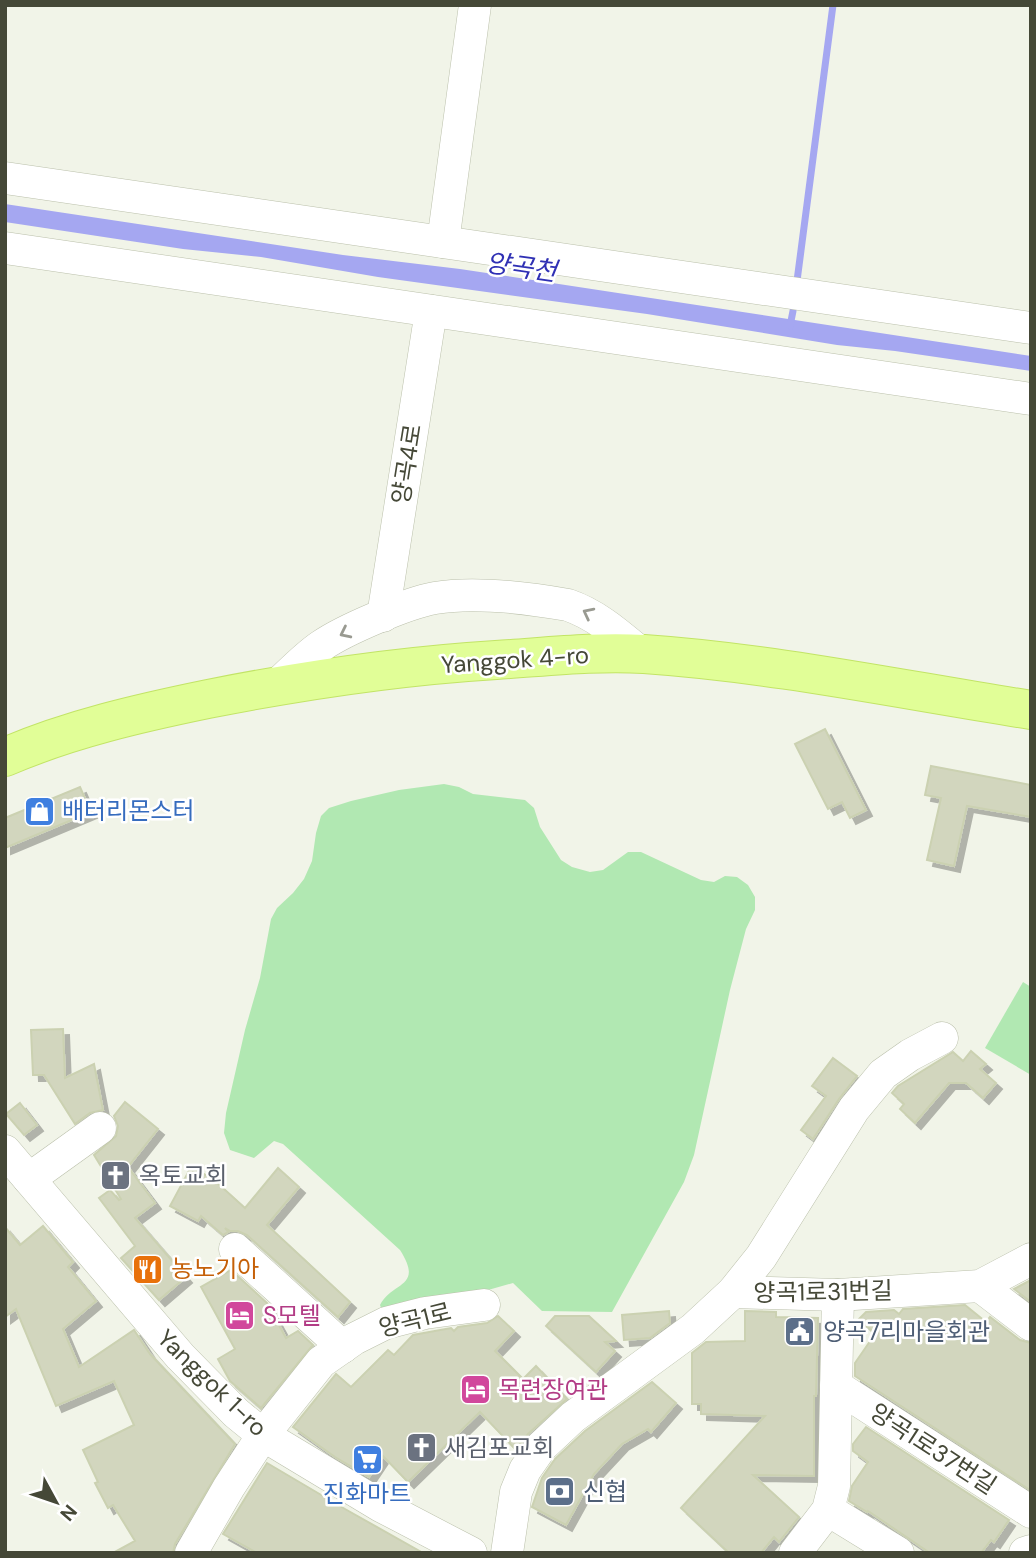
<svg xmlns="http://www.w3.org/2000/svg" width="1036" height="1558" font-family="'DM Sans','Noto Sans KR',sans-serif">
<defs>
<filter id="shadow"><feDropShadow dx="6" dy="6" stdDeviation="0" flood-color="#0004"/></filter>
</defs>
<rect width="100%" height="100%" fill="#f1f4e8"/>
<g fill="#b1e8b2">
<path d="M444,784L459,787L473,794L525,800L534,808L540,827L561,860L572,867L590,872L603,870L628,852H641L701,880L714,882L725,876L737,877L748,885L755,897V910L746,929L730,990L694,1155L684,1182L612,1312L542,1311L513,1283L453,1300L382,1310L380,1305C393,1281 424,1288 400,1250L283,1144L274,1141L254,1158L230,1150L224,1133L226,1113L245,1030L260,978L271,919L277,908L293,893L304,879L312,861L316,833L321,816L329,808L351,801L399,790Z"/>
<path d="M1023,982L1031,987V1075L985,1048Z"/>
</g>
<path fill="#a5a7f1" d="M5,204L343,255L460,269L1031,356V371L895,351L837,345L647,314L378,277L261,257L183,249L5,222Z"/>
<g fill="none" stroke-linecap="round" stroke-linejoin="round">
<g stroke="#a5a7f1" stroke-width="7">
<path d="M797,281L833,5"/>
<path d="M790,326L793,311"/>
</g>
</g>
<g fill="#d2d6be" stroke="#cbd1b1" stroke-width="2" filter="url(#shadow)">
<path d="M825,729L866,810L850,818L842,802L828,809L795,744Z"/>
<path d="M931,766L1031,785V817L967,806L954,866L927,860L941,798L925,795Z"/>
<path d="M80,787L91,812L5,848V818Z"/>
<path d="M63,1029L65,1078L94,1064L103,1110L90,1113L75,1124L44,1075H33L31,1030Z"/>
<path d="M971,1051L986,1064L980,1069L996,1083L983,1098L966,1083H949L915,1123L900,1109L904,1104L892,1093L898,1086L953,1052L963,1061Z"/>
<path d="M833,1058L857,1076L839,1099L813,1139L801,1130L826,1096L812,1086Z"/>
<path d="M125,1102L158,1129L128,1167L155,1203L135,1218L186,1277L159,1300L121,1258L135,1246L99,1198L110,1190L119,1200L121,1199L94,1155L116,1136L118,1126L114,1116Z"/>
<path d="M20,1103L37,1125L24,1135L6,1114Z"/>
<path d="M191,1167L213,1179L245,1208L278,1168L299,1187L267,1225L350,1302L338,1317L247,1235L238,1231H230L225,1228L228,1232L223,1235L201,1216L198,1221L170,1206Z"/>
<path d="M43,1226L73,1262L68,1267L96,1301L63,1329L79,1367L134,1330L150,1354L235,1444L175,1544L173,1553H113L135,1541L113,1505L108,1508L95,1483L98,1482L83,1450L134,1425L114,1381L56,1406L16,1309L5,1317V1227L20,1245Z"/>
<path d="M231,1270L267,1303L286,1338L298,1331L313,1345L261,1408L230,1381L218,1359L235,1349L201,1287Z"/>
<path d="M1031,1280V1302L1014,1289Z"/>
<path d="M965,1305L986,1322L990,1317L1020,1340L1031,1343L1030,1490L855,1376V1363L875,1334L859,1319L866,1312L894,1310L899,1314L903,1309Z"/>
<path d="M669,1311L670,1323L650,1338L624,1340L622,1315Z"/>
<path d="M745,1311L776,1312V1317L818,1318L816,1396H814V1476L753,1475L799,1517L779,1542L774,1537L761,1553H729L681,1508L765,1416L701,1414V1404H692V1353L706,1342L745,1341Z"/>
<path d="M498,1316L514,1331L495,1351L523,1379L536,1366L567,1399L528,1434L516,1450L480,1412L408,1482L383,1456L369,1477L335,1457L293,1427L336,1374L351,1387L388,1350L394,1355L413,1335L451,1328L454,1331L458,1327L487,1323Z"/>
<path d="M555,1316H589L616,1341L605,1342L615,1351L596,1372L546,1326Z"/>
<path d="M652,1382L676,1403L651,1432L648,1429L622,1444L594,1474L566,1525L532,1507L542,1478L555,1459L585,1431Z"/>
<path d="M866,1427L1009,1520L994,1542L991,1540L981,1553H930L868,1511L867,1512L849,1501L852,1486L868,1462L853,1451V1444Z"/>
<path d="M267,1463L345,1509L423,1553H257L223,1534Z"/>
</g>
<g fill="none" stroke-linecap="round" stroke-linejoin="round">
<defs>
<g id="minor">
<path d="M5,178L1031,328"/>
<path d="M443,242L475,5"/>
<path d="M5,248L1031,399"/>
<path d="M383,616L431,311"/>
<path d="M277,685C291,672 305,657 321,646C344,630 407,603 435,598C475,591 528,598 568,605C597,615 619,635 642,654"/>
<path d="M5,1151L180,1356L236,1413L263,1435L381,1506L471,1553"/>
<path d="M29,1179L100,1128"/>
<path d="M235,1249L343,1347"/>
<path d="M980,1286L1031,1325"/>
<path d="M733,1292L838,1295L980,1286L1031,1259"/>
<path d="M836,1386L1031,1512"/>
<path d="M828,1510L898,1553"/>
<path d="M191,1553L229,1487L263,1435L321,1362L354,1339L386,1323L425,1313L484,1305"/>
<path d="M507,1553L516,1492L525,1470L541,1447L573,1417L693,1329L733,1292L761,1257L854,1109L883,1074L910,1055L942,1038"/>
<path d="M795,1553L828,1510L834,1486L838,1295"/>
<path d="M1025,1553L1031,1551"/>
</g>
<path id="major" d="M5,757C70,729 140,713 208,699C304,680 399,666 496,660C545,657 595,651 644,654C774,663 903,690 1031,710"/>
</defs>
<use href="#minor" stroke="#bbc0ab" stroke-width="33"/>
<use href="#major" stroke="#c2e466" stroke-width="40"/>
<use href="#minor" stroke="#fff" stroke-width="32"/>
<use href="#major" stroke="#e1fe97" stroke-width="38"/>
</g>
<defs><path id="oneway-chevron" d="M-2-3.5L2.5 0L-2 3.5" fill="none" stroke-width="1.6" stroke-linecap="round" stroke-linejoin="round" transform="scale(1.75)"/></defs>
<g stroke="#999a91">
<use href="#oneway-chevron" transform="translate(588 613) rotate(-153)"/>
<use href="#oneway-chevron" transform="translate(345 633) rotate(154)"/>
</g>
<defs>
<symbol id="shop-square" viewBox="-11 -11 22 22"><rect x="-9" y="-9" width="18" height="18" rx="4" fill="#3f7fe0" stroke="#fff"/><path d="M-5-2.5h2.3a2.7 3.5 0 0 1 5.4 0H5L5.5 6h-11ZM-1.5-2.5h3a1.5 2.3 0 0 0-3 0Z" fill="#fff"/></symbol>
<symbol id="church-square" viewBox="-11 -11 22 22"><rect x="-9" y="-9" width="18" height="18" rx="4" fill="#6b7280" stroke="#fff"/><path d="M-1.2-6h2.4v3.5h3.3v2.4h-3.3V6h-2.4V-.1h-3.3v-2.4h3.3Z" fill="#fff"/></symbol>
<symbol id="restaurant-square" viewBox="-11 -11 22 22"><rect x="-9" y="-9" width="18" height="18" rx="4" fill="#e8710a" stroke="#fff"/><path d="M-5-6h1v4h1v-4h1v4h1v-4h1v5L-1.5 .5V6h-2V.5L-5-1ZM5-6V6H3V1.5H1.5Q1.5-4 5-6Z" fill="#fff"/></symbol>
<symbol id="hotel-square" viewBox="-11 -11 22 22"><rect x="-9" y="-9" width="18" height="18" rx="4" fill="#d1479c" stroke="#fff"/><path d="M-6-4.5h1.5V1H6V5H4.5V3h-9V5H-6ZM-4 0a1.8 1.8 0 1 1 3.6 0ZM.5 0V-2.5h3Q6-2.5 6 0Z" fill="#fff"/></symbol>
<symbol id="civic-square" viewBox="-11 -11 22 22"><rect x="-9" y="-9" width="18" height="18" rx="4" fill="#5c6f8a" stroke="#fff"/><path d="M-.6-6.5H3V-4.5H.6V-3L4-1V1h2V6H-6V1h2V-1L-.6-3ZM-1.2 2.5V6h2.4V2.5Z" fill="#fff"/></symbol>
<symbol id="supermarket-square" viewBox="-11 -11 22 22"><rect x="-9" y="-9" width="18" height="18" rx="4" fill="#3f7fe0" stroke="#fff"/><path d="M-6-5.5h2.5l.6 2H6L4.5 2H-2.5L-4.4-4H-6ZM-1.5 3.2a1.3 1.3 0 1 0 .1 0ZM3 3.2a1.3 1.3 0 1 0 .1 0Z" fill="#fff"/></symbol>
<symbol id="bank-square" viewBox="-11 -11 22 22"><rect x="-9" y="-9" width="18" height="18" rx="4" fill="#5c6f8a" stroke="#fff"/><path d="M-6-4H6V4H-6ZM0-2.3a2.3 2.3 0 1 0 0 4.6a2.3 2.3 0 1 0 0-4.6Z" fill="#fff"/></symbol>
</defs>
<g fill-rule="evenodd">
<use href="#shop-square" x="22" y="794" width="35" height="35"/>
<use href="#church-square" x="98" y="1158" width="35" height="35"/>
<use href="#restaurant-square" x="130" y="1252" width="35" height="35"/>
<use href="#hotel-square" x="222" y="1298" width="35" height="35"/>
<use href="#civic-square" x="782" y="1314" width="35" height="35"/>
<use href="#hotel-square" x="458" y="1372" width="35" height="35"/>
<use href="#church-square" x="404" y="1430" width="35" height="35"/>
<use href="#supermarket-square" x="350" y="1442" width="35" height="35"/>
<use href="#bank-square" x="542" y="1474" width="35" height="35"/>
</g>
<g text-anchor="middle" stroke-width="5" stroke-linejoin="round" paint-order="stroke">
<g font-size="24" fill="#454837" stroke="#fff">
<text transform="translate(407 464) rotate(-81)" y="8">양곡4로</text>
<text transform="translate(515 660) rotate(-4)" y="8">Yanggok 4-ro</text>
<text transform="translate(823 1292) rotate(-1)" y="8">양곡1로31번길</text>
<text transform="translate(415 1320) rotate(-14)" y="8">양곡1로</text>
<text transform="translate(212 1383) rotate(44)" y="8">Yanggok 1-ro</text>
<text transform="translate(933 1449) rotate(33)" y="8">양곡1로37번길</text>
</g>
<g font-size="24" fill="#366cbe" stroke="#fff" text-anchor="start">
<text x="62" y="819">배터리몬스터</text>
<text x="367" y="1502" text-anchor="middle">진화마트</text>
</g>
<g font-size="24" fill="#5b616d" stroke="#fff" text-anchor="start">
<text x="139" y="1184">옥토교회</text>
<text x="444" y="1456">새김포교회</text>
</g>
<g font-size="24" fill="#c56008" stroke="#fff" text-anchor="start">
<text x="171" y="1277">농노기아</text>
</g>
<g font-size="24" fill="#b23c85" stroke="#fff" text-anchor="start">
<text x="263" y="1324">S모텔</text>
<text x="498" y="1398">목련장여관</text>
</g>
<g font-size="24" fill="#4e5e75" stroke="#fff" text-anchor="start">
<text x="823" y="1340">양곡7리마을회관</text>
<text x="583" y="1500">신협</text>
</g>
<g font-size="26" font-style="italic" fill="#2f30b4" stroke="#fff">
<text transform="translate(521 267) rotate(8)" y="9">양곡천</text>
</g>
</g>
<rect width="1036" height="1558" fill="none" stroke="#454837" stroke-width="14"/>
<g transform="translate(56 1502) rotate(130)" stroke="#ffffff" stroke-width="5" paint-order="stroke">
<path d="M0-5L12 26L0 18L-12 26Z" fill="#454837"/>
<text y="-10" font-size="19" font-weight="bold" text-anchor="middle" fill="#454837">N</text>
</g>
</svg>
